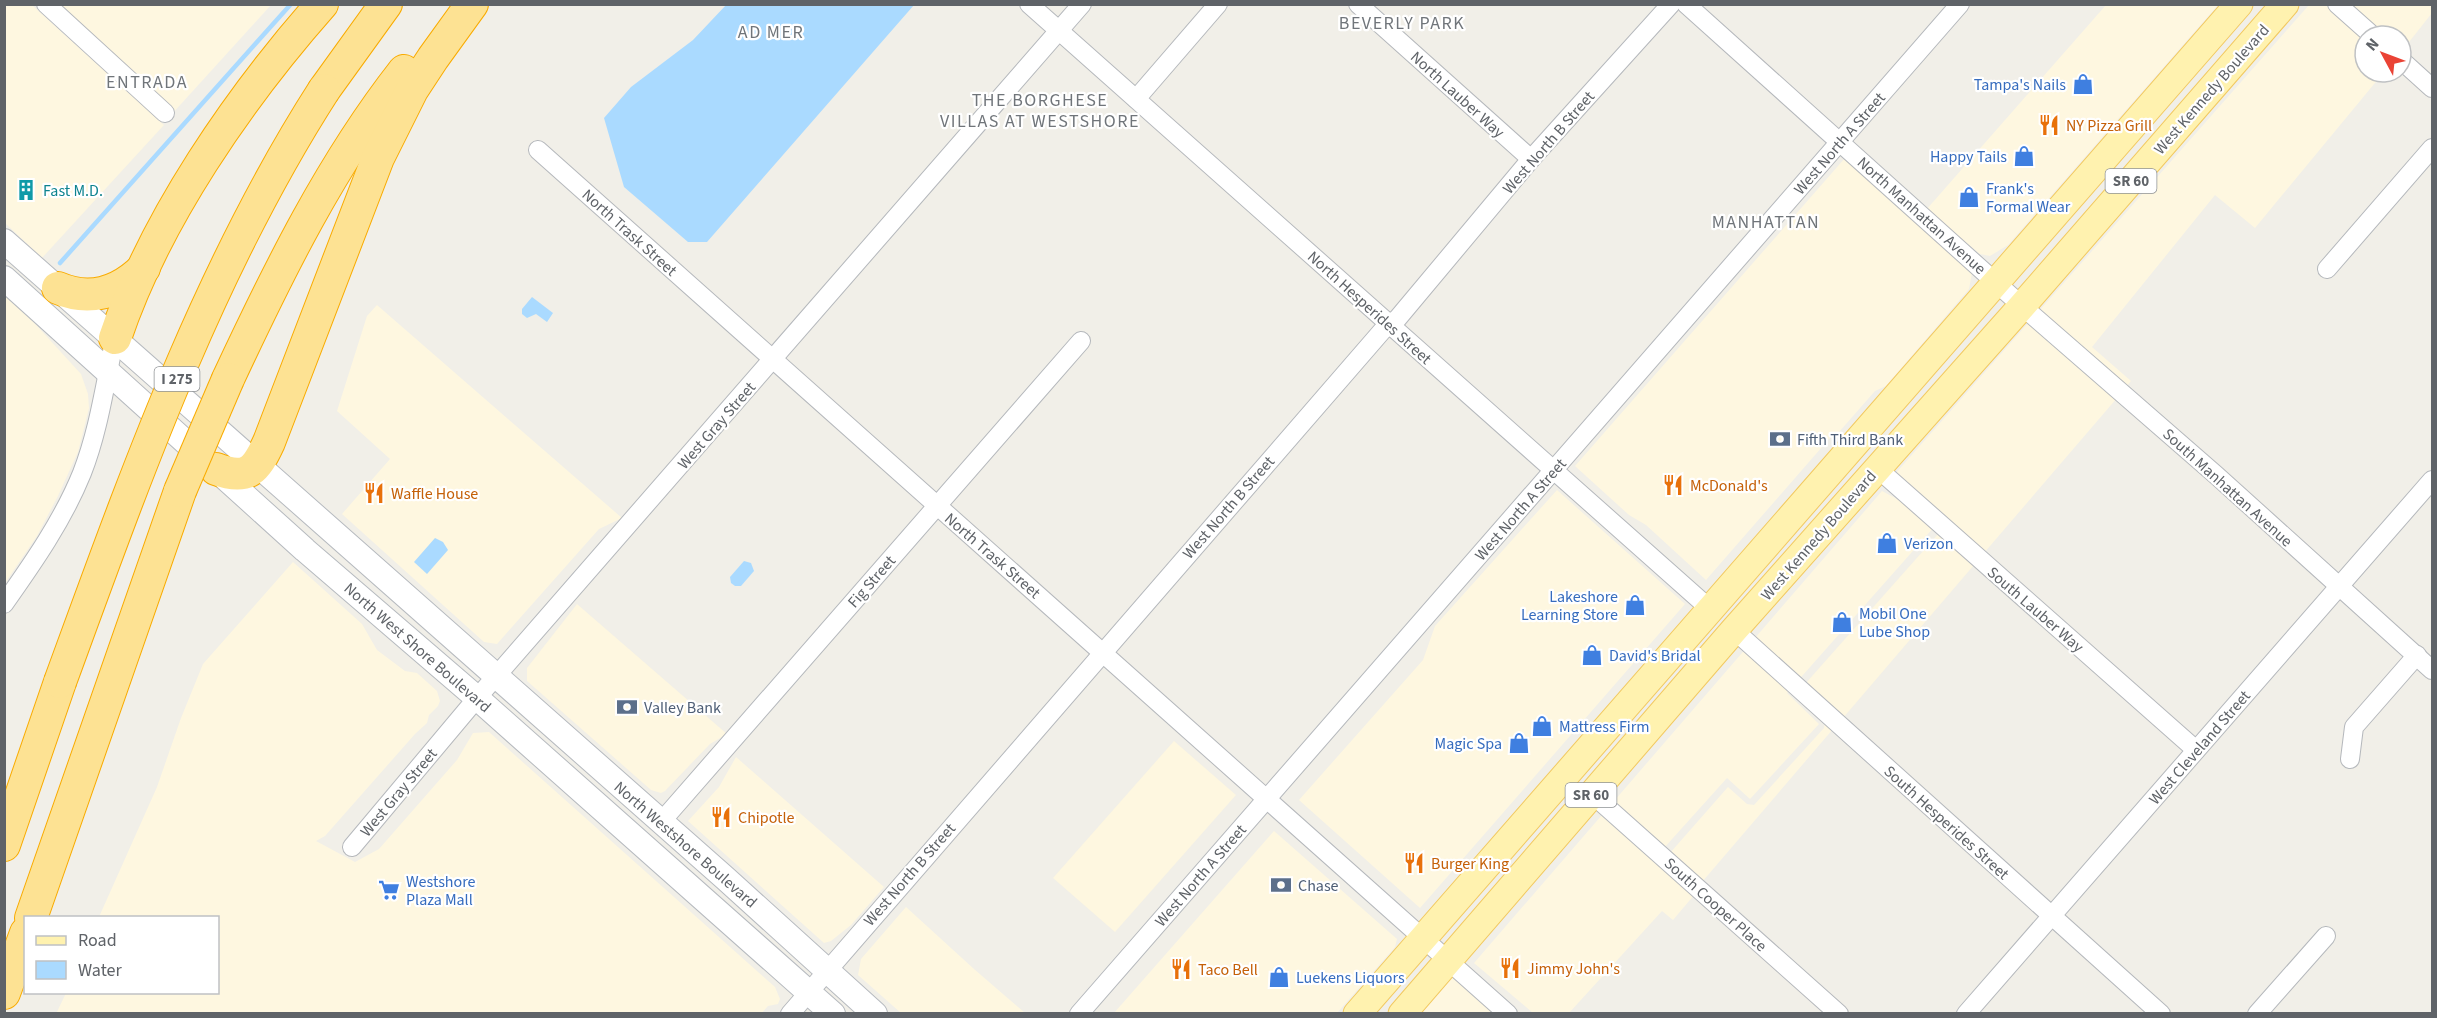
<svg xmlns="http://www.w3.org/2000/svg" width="2437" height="1018" font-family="'Source Sans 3',sans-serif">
<rect width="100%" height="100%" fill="#f1efe8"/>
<g fill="#fef7e0">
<path d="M4,5H32L164,125L42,258L5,223Z"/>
<path d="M56,5H271L171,115Z"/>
<path d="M2106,5H2218L2008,245L1990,256L1980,254L1926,210Z"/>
<path d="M2309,5H2326L2365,39V72H2384L2255,228L2215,195L2092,347L2131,381L2126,387L2039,311Z"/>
<path d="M2349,5H2432V13L2402,51L2401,36H2385Z"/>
<path d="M1845,158L1943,242L1972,273L1969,289L1886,386L1875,391L1839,432L1829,439L1706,580L1646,525L1629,515L1575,466Z"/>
<path d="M5,295L28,316L81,374L88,394L89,408L78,452L58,496L37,536L5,583Z"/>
<path d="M377,305L622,518L599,529L497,644L484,642L342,514L390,459L337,411L367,316Z"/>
<path d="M2029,322L2117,398L1984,553L1895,474Z"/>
<path d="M1557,490L1685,604L1420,908L1299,800L1423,660L1435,626Z"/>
<path d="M1882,491L1910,506L1935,526L1787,693L1819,724L1750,799L1727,778L1655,858L1695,894L1673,920L1662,911L1569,1013H1533L1474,963Z"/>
<path d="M1939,533L1974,565L1843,718L1805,684Z"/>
<path d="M293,562L362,624L377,650L405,671L417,673L437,691L440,701L438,706L429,715L427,723L415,734L325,836L316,841L355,862L379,849L457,760L473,733L489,732L775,987L780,999L778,1004L768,1006L761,1014H56L66,993L218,992V918L99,917L157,787L181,718L203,664Z"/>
<path d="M577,604L727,734L710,744L665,791L661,793L651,790L527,681V668Z"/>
<path d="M1825,722L1833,729L1702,882L1670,853L1728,787L1747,804L1754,805L1824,728Z"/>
<path d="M1174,741L1236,795L1115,932L1053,878Z"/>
<path d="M736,757L884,887L851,925L831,941L824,943L688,821L719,787Z"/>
<path d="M1274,831L1397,939L1395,947L1337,1013H1114Z"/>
<path d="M906,907L974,969L1025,1013H901L858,975L861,959Z"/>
<path d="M1453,976L1496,1014H1420Z"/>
</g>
<g fill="#aadaff">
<path d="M727,4L914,5L707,242H688L624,187L604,118L631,87L693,40Z"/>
<path d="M532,297L553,313L547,322L536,314L527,318L522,314V309Z"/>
<path d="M435,538L443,542L448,550L427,574L414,562Z"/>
<path d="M744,561L751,563L754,571L741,586H735L731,583L730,577Z"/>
</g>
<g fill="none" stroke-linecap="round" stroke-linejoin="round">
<path stroke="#aadaff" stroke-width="4.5" d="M60,263L291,4"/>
<defs>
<g id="minor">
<path d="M46,4L165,113"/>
<path d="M1029,4L1710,609"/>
<path d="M1358,4L1531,159"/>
<path d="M1686,4L2022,306L2216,475L2432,670"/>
<path d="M2337,4L2373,36"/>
<path d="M2401,60L2432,88"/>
<path d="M1136,99L1218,4"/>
<path d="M538,150L1508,1014"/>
<path d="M2327,269L2432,148"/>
<path d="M1877,468L2196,750"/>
<path d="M4,604C33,563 63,520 82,473C99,430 105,383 115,338"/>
<path d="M1734,630L2161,1014"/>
<path d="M2350,759L2354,727L2417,655"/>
<path d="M1592,794L1839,1014"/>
<path d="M661,822L1081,341"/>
<path d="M352,847L477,698L1082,4"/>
<path d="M790,1014L1382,331L1398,318L1531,159L1671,4"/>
<path d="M1079,1014L1960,4"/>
<path d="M1966,1014L2432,480"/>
<path d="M2257,1014L2326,936"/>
</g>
<g id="secondary">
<path d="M4,241L725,878L875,1014"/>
<path d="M4,278L305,550L477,698L833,1014"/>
</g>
<g id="primary">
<path d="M1357,1014L2239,4"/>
<path d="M1402,1014L1734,630L2022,306L2285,4"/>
</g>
<g id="motorway">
<path d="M324,90L386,4"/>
<path d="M58,288C90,302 120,292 144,268"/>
<path d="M115,338C155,219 239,98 322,4"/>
<path d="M228,379C278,272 331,164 404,71"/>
<path d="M216,469C248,481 256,470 269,442L378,158L412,90L433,58L472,4"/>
<path d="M4,845L60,682"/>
<path d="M31,918L180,491"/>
<path d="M4,993L26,933"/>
</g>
</defs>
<use href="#minor" stroke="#b5b8bc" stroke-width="20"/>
<use href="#secondary" stroke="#b6babf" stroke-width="26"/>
<use href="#primary" stroke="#f2c960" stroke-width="29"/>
<use href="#motorway" stroke="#f9ab00" stroke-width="34"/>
<use href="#minor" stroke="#fff" stroke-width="18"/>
<use href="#secondary" stroke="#fff" stroke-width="24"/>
<use href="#primary" stroke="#fff2af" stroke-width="27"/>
<use href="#motorway" stroke="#fde293" stroke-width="32"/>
<defs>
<g id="motorway-bridge">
<path d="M180,491L228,379"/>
<path d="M60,682C134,480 207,272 324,90"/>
</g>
</defs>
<use href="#motorway-bridge" stroke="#f9ab00" stroke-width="34" stroke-linecap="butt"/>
<use href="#motorway-bridge" stroke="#fde293" stroke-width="32"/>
</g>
<defs>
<symbol id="shop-bare" viewBox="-9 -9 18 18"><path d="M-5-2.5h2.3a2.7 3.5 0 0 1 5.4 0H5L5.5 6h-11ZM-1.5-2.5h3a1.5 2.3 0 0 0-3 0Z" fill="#3f7fe0" stroke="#fff" stroke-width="2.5" paint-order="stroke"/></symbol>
<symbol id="restaurant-bare" viewBox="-9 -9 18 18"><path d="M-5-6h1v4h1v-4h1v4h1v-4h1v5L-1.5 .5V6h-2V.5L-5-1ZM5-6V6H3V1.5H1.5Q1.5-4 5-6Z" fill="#e8710a" stroke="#fff" stroke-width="2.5" paint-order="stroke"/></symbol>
<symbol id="building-bare" viewBox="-9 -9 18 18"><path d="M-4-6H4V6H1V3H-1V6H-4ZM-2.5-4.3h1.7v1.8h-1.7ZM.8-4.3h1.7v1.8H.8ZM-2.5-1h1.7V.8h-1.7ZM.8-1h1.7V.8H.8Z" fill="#0f9aa8" stroke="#fff" stroke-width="2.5" paint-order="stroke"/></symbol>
<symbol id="bank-bare" viewBox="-9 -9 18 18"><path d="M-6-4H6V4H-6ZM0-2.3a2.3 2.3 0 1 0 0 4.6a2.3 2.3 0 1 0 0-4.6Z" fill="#5c6f8a" stroke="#fff" stroke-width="2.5" paint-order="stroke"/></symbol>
<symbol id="supermarket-bare" viewBox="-9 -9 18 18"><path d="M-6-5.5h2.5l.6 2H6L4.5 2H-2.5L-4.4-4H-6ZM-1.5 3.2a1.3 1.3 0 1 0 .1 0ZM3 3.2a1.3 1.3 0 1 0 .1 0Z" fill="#3f7fe0" stroke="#fff" stroke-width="2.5" paint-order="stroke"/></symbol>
</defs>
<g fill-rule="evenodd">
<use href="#shop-bare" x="2068" y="69" width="30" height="30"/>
<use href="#restaurant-bare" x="2034" y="110" width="30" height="30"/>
<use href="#shop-bare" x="2009" y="141" width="30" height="30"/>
<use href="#building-bare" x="11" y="175" width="30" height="30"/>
<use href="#shop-bare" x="1954" y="182" width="30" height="30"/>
<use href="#bank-bare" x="1765" y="424" width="30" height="30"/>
<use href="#restaurant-bare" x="1658" y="470" width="30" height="30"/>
<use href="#restaurant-bare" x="359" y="478" width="30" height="30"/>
<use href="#shop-bare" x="1872" y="528" width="30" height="30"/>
<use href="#shop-bare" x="1620" y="590" width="30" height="30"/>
<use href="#shop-bare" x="1827" y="607" width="30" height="30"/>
<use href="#shop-bare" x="1577" y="640" width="30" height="30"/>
<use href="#bank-bare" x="612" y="692" width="30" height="30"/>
<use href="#shop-bare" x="1527" y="711" width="30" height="30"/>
<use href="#shop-bare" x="1504" y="728" width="30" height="30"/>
<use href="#restaurant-bare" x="706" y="802" width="30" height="30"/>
<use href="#restaurant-bare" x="1399" y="848" width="30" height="30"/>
<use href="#bank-bare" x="1266" y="870" width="30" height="30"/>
<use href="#supermarket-bare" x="374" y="875" width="30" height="30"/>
<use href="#restaurant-bare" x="1495" y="953" width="30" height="30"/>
<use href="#restaurant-bare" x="1166" y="954" width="30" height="30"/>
<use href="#shop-bare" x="1264" y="962" width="30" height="30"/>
</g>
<g text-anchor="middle" stroke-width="4.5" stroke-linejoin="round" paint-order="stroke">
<g fill="#fff" stroke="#8f9295" stroke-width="1.5">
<rect x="2105.5" y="169" width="51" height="24" rx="4.5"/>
<rect x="154.5" y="367" width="45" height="24" rx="4.5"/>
<rect x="1565.5" y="783" width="51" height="24" rx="4.5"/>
</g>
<g font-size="15" font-weight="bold" fill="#5f6368">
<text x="2131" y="186">SR 60</text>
<text x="177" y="384">I 275</text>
<text x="1591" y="800">SR 60</text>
</g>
<g font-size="16" fill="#366cbe" stroke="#fff" text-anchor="start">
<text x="2066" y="90" text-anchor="end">Tampa's Nails</text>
<text x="2007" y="162" text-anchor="end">Happy Tails</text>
<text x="1986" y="194">Frank's<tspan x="1986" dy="18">Formal Wear</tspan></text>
<text x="1904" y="549">Verizon</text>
<text x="1618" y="602" text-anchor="end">Lakeshore<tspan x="1618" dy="18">Learning Store</tspan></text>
<text x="1859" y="619">Mobil One<tspan x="1859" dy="18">Lube Shop</tspan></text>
<text x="1609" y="661">David's Bridal</text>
<text x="1559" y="732">Mattress Firm</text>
<text x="1502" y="749" text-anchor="end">Magic Spa</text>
<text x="406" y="887">Westshore<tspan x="406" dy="18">Plaza Mall</tspan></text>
<text x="1296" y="983">Luekens Liquors</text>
</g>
<g font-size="16" fill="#5f6368" stroke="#fff">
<text transform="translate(2211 89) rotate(-49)" y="6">West Kennedy Boulevard</text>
<text transform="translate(1458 94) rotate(42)" y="6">North Lauber Way</text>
<text transform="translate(1548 142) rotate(-49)" y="6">West North B Street</text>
<text transform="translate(1839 143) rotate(-49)" y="6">West North A Street</text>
<text transform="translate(1922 215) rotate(42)" y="6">North Manhattan Avenue</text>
<text transform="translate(630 232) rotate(42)" y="6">North Trask Street</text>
<text transform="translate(1370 307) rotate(42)" y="6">North Hesperides Street</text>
<text transform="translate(716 425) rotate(-49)" y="6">West Gray Street</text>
<text transform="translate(2228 487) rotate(42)" y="6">South Manhattan Avenue</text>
<text transform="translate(1228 507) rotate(-49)" y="6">West North B Street</text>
<text transform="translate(1520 509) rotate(-49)" y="6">West North A Street</text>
<text transform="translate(1818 535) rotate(-49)" y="6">West Kennedy Boulevard</text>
<text transform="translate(993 555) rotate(41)" y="6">North Trask Street</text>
<text transform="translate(871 581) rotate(-49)" y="6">Fig Street</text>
<text transform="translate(2036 609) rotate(41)" y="6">South Lauber Way</text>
<text transform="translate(418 647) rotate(41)" y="6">North West Shore Boulevard</text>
<text transform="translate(2199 747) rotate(-49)" y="6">West Cleveland Street</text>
<text transform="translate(398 792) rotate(-50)" y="6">West Gray Street</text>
<text transform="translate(1947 822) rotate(42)" y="6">South Hesperides Street</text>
<text transform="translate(686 844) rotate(41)" y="6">North Westshore Boulevard</text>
<text transform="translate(909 874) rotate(-49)" y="6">West North B Street</text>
<text transform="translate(1200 875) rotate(-49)" y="6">West North A Street</text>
<text transform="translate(1716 904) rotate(42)" y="6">South Cooper Place</text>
</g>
<g font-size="16" fill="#c56008" stroke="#fff" text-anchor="start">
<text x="2066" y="131">NY Pizza Grill</text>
<text x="1690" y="491">McDonald's</text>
<text x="391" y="499">Waffle House</text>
<text x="738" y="823">Chipotle</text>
<text x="1431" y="869">Burger King</text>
<text x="1527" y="974">Jimmy John's</text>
<text x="1198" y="975">Taco Bell</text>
</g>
<g font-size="16" fill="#0d838f" stroke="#fff" text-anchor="start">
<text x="43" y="196">Fast M.D.</text>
</g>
<g font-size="16" fill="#4e5e75" stroke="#fff" text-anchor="start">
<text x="1797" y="445">Fifth Third Bank</text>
<text x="644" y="713">Valley Bank</text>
<text x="1298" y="891">Chase</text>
</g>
<g font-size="18" letter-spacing="1.5" fill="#70757a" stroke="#fff">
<text x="1402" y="29">BEVERLY PARK</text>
<text x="771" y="38">AD MER</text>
<text x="147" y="88">ENTRADA</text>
<text x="1040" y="106">THE BORGHESE<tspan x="1040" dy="21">VILLAS AT WESTSHORE</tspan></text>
<text x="1766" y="228">MANHATTAN</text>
</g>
</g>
<rect width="2437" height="1018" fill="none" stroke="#5f6368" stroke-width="12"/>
<rect x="24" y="916" width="195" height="78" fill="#ffffff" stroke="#bfc1c3" stroke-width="1.5"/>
<rect x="36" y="936" width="30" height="9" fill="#fff2af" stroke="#bfc1c3" stroke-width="1.5"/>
<text x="78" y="946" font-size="18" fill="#5f6368">Road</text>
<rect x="36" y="961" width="30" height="18" fill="#aadaff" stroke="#bfc1c3" stroke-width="1.5"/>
<text x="78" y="976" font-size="18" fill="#5f6368">Water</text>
<g transform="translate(2383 54) rotate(311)"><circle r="28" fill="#ffffff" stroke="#bfc1c3" stroke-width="1.5"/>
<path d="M0-4.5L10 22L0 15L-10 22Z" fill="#ea4335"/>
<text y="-9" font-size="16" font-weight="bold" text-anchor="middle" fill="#5f6368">N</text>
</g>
</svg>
